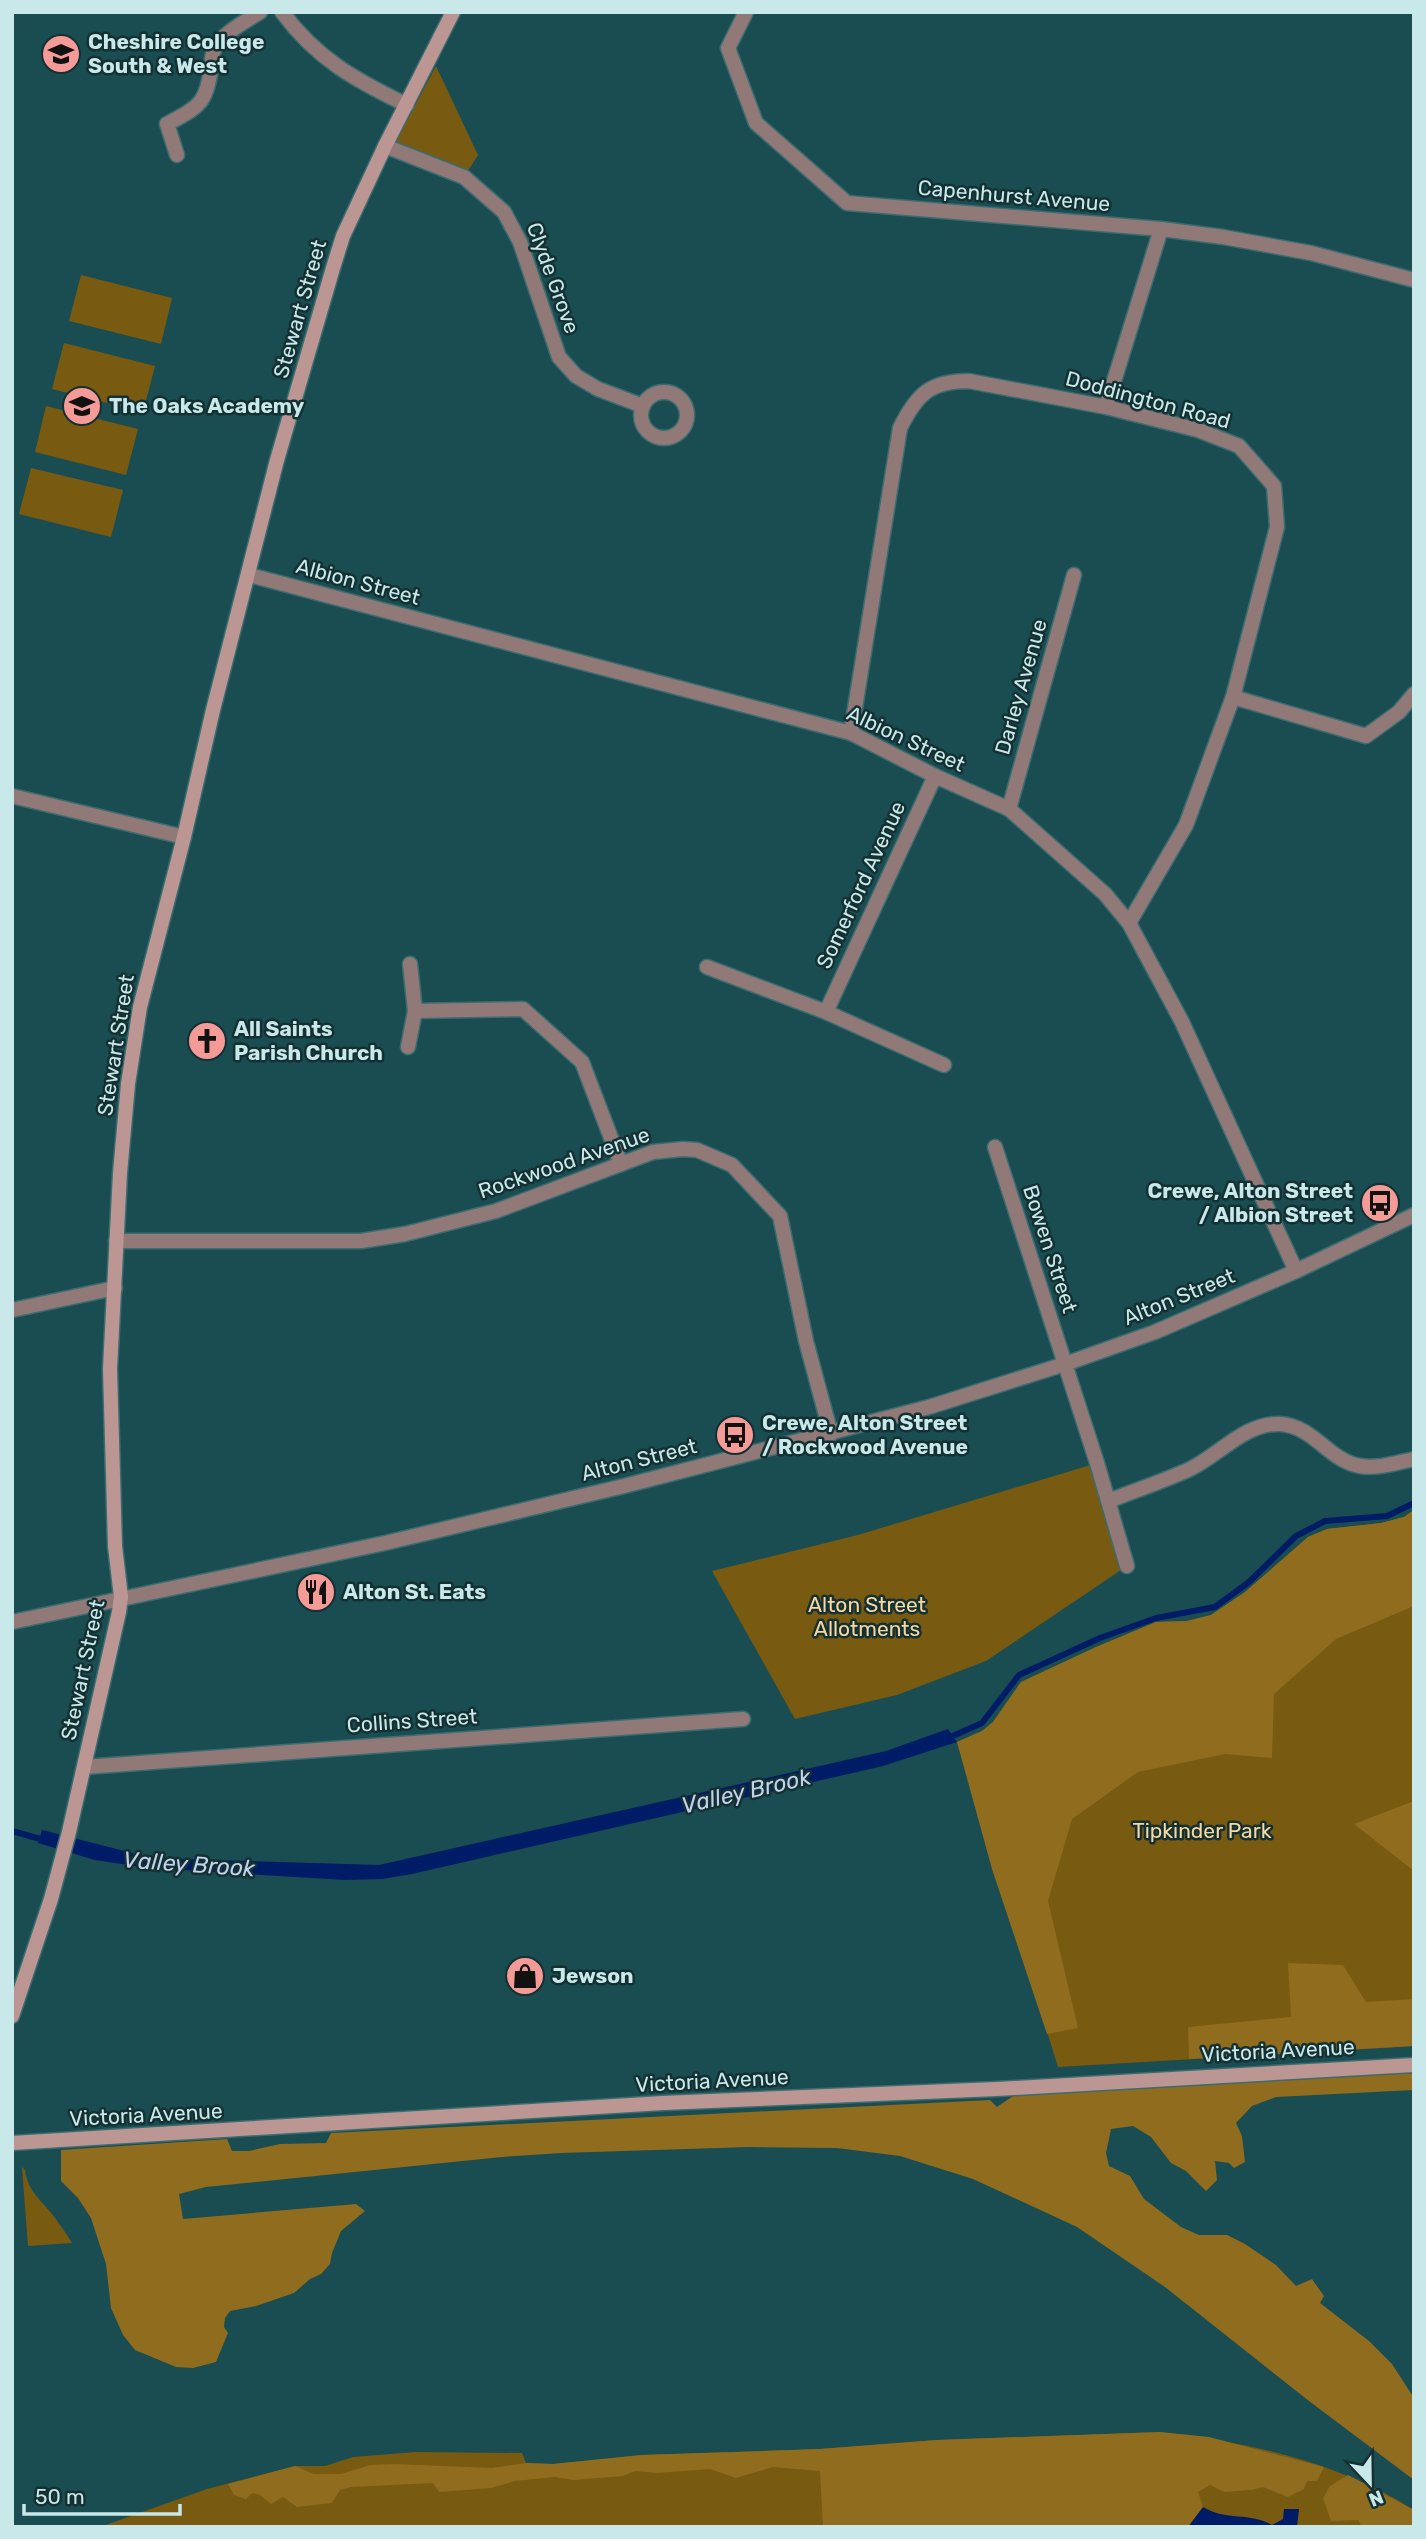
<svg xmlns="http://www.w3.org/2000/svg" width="1426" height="2539" font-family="Rubik,sans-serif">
<rect width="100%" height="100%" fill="#194d51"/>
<g fill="#795a11">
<path d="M436,66L478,155L464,177L392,149Z"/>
<path d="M81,275L172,298L161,344L69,321Z"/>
<path d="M64,343L155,366L143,412L52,389Z"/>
<path d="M46,406L138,429L126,475L35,452Z"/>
<path d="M31,468L123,490L111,537L19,514Z"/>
<path d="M1097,1463L1127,1566L986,1661L897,1695L795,1719L712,1571L858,1535Z"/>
<path d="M1414,1510V2046L1058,2067L957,1742L982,1731L993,1722L1021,1682L1096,1647L1156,1622L1187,1621L1211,1615L1245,1592L1308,1537L1327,1529L1381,1523L1404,1517Z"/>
<path d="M22,2167L25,2170C28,2191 39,2198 52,2214C59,2223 66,2233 72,2243L28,2246Z"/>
<path d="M1160,2432C1247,2442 1339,2462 1414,2510V2527H100L207,2489L295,2466H325L353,2457L415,2452L522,2453L526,2463L553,2464L642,2455L820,2449L937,2440Z"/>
</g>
<g fill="#906c1f">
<path d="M1414,1510V1606L1336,1639L1274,1694L1272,1758L1225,1754L1138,1772L1072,1819L1048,1901L1078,2028L1047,2034L992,1869L957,1742L982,1731L993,1722L1021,1682L1096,1647L1156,1622L1187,1621L1211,1615L1245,1592L1308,1537L1327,1529L1381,1523L1404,1517Z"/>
<path d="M1414,1801V1871L1354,1824Z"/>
<path d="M1288,1963L1343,1965L1366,2002L1414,1999V2046L1189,2059L1188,2027L1291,2017Z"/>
<path d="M1414,2073V2090L1276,2097L1252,2106L1236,2123L1242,2136L1245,2162L1234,2168L1229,2163L1215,2161L1217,2180L1206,2191L1186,2171L1171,2163L1151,2137L1133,2126L1111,2129L1106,2153L1109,2166L1130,2176L1144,2199L1181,2227L1199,2235H1227L1245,2244L1276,2265L1296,2286L1312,2279L1324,2296L1320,2303L1369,2341L1392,2364L1414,2398V2480L1309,2401L1165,2287L1077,2227L973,2179L900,2156L837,2148L750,2147L561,2153L502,2157L206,2187L179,2194L183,2219L356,2204L365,2211L341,2231L332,2253L330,2264L321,2274L310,2279L294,2293L256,2306L230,2311L225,2318L224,2327L228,2333L216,2362L193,2368L176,2367L135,2350L123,2335L111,2308L106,2264L91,2218L78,2198L61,2181V2150L227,2139L232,2151H249L280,2144L326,2143L331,2133L990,2100L997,2107L1013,2096Z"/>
<path d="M1160,2432L1209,2437L1324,2467L1317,2481H1307L1304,2489L1288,2497L1263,2487L1251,2490L1224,2492L1210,2485L1198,2492L1203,2507L1188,2527H823L820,2471L773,2467L736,2478L710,2469L656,2473L635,2471L623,2476L573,2480L555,2477L515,2481L491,2488L439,2492L433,2483L351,2487L340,2490L332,2503L297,2507L283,2497L271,2504L260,2495L252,2493L246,2499L234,2495L228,2484L295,2466L314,2474H341L370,2465L394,2464L492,2468L526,2463L553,2464L642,2455L820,2449L937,2440Z"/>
<path d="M1348,2475L1414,2510V2527H1362L1358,2520L1331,2521L1323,2498L1330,2486Z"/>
</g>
<g fill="#001c67">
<path d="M948,1729L957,1742L883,1766L412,1874L382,1879L345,1880L148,1868L95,1860L38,1843L42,1830L152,1858L379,1865L886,1751Z"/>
<path d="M1203,2507C1226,2521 1250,2512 1272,2525L1283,2519L1284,2509H1299L1297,2527H1188Z"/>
</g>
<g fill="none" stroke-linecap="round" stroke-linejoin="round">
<g stroke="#001c67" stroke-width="6">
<path d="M946,1739L982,1723L1019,1675L1100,1638L1156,1618L1215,1607L1249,1582L1296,1536L1325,1521L1387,1516L1414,1503"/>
<path d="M12,1831L44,1840"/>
</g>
<defs>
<g id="street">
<path d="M282,12C317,59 355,80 407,105"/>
<path d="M746,12L728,48L756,123L847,203L1161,229L1223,237L1311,253L1414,280"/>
<path d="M385,146L464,177L504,212L520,242L559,357L576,376L598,389L643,406"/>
<path d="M177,155L167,124C198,107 207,104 211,67C212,60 212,52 216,46C226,31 245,22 260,12"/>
<circle cx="664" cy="415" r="23"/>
<path d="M1106,407L1161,229"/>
<path d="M249,575L851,733L935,776L1009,809L1105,894L1129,923L1182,1022L1296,1271"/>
<path d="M1233,697L1366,736L1399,712L1414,694"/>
<path d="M851,733L900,428C917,394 930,381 969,381L1106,407L1198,430L1239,446L1274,486L1277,527L1233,697L1186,825L1129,923"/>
<path d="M12,796L184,837"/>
<path d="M1009,809L1074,575"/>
<path d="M707,967L826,1012L944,1065"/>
<path d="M415,1011L523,1009L582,1062L621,1164"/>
<path d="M826,1012L935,776"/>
<path d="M408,1047L415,1011L410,964"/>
<path d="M995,1147L1097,1463L1127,1566"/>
<path d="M116,1241H361L405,1234L496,1211L653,1152L683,1149L697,1150L732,1165L780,1216L806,1341L831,1434"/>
<path d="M12,1310L115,1288"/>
<path d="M1109,1501C1136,1490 1164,1481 1190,1469C1219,1455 1246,1422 1280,1424C1314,1426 1329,1461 1360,1466C1378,1469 1396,1463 1414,1459"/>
<path d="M12,1622L385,1543L624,1486L929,1407L1065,1364L1155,1332L1296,1271L1414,1215"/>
<path d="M84,1767L743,1719"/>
</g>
<g id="secondary">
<path d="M12,2016L51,1899L69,1832L119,1612L121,1597L115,1546L110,1369L120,1173L128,1084L140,1007L184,837L213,710L277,460L333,268L343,236L385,146L453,12"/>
<path d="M12,2143L663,2103L997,2089L1414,2065"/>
</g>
</defs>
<use href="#street" stroke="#3c6c70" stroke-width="17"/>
<use href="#secondary" stroke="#3c6c70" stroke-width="17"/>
<use href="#street" stroke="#917977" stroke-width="14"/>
<use href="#secondary" stroke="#bc9693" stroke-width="14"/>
</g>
<defs>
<symbol id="university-disc" viewBox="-11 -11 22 22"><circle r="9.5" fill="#f59b97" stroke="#143032"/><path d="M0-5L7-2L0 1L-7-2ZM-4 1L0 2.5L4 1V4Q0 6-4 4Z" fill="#111"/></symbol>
<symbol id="school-disc" viewBox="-11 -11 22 22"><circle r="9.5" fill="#f59b97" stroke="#143032"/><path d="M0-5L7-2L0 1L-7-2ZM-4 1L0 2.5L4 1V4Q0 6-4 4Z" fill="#111"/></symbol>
<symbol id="church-disc" viewBox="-11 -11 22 22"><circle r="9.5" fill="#f59b97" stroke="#143032"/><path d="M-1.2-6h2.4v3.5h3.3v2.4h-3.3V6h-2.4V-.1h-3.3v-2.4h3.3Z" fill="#111"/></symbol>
<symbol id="bus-disc" viewBox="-11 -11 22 22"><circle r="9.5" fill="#f59b97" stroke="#143032"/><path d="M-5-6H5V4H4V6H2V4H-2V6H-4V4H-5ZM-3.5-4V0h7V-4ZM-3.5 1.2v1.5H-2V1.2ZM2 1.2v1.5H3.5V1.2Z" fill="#111"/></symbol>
<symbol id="restaurant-disc" viewBox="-11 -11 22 22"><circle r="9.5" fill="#f59b97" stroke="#143032"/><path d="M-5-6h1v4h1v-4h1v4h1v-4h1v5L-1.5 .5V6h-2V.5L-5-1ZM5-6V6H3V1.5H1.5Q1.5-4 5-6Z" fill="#111"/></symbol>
<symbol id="shop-disc" viewBox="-11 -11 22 22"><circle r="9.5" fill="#f59b97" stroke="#143032"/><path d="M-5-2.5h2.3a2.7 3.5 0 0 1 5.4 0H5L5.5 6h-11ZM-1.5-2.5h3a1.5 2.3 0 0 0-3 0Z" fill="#111"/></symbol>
</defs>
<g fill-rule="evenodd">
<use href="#university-disc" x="39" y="32" width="44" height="44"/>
<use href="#school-disc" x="60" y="384" width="44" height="44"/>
<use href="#church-disc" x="185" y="1019" width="44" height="44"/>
<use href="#bus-disc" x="1358" y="1181" width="44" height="44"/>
<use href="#bus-disc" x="713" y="1413" width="44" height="44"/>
<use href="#restaurant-disc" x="294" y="1570" width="44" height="44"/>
<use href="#shop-disc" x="503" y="1954" width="44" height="44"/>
</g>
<g text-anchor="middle" stroke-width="5" stroke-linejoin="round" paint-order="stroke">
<g font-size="21" font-weight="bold" fill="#c8e8ea" stroke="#143032" text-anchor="start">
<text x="88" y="49">Cheshire College<tspan x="88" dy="24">South &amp; West</tspan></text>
<text x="109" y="413">The Oaks Academy</text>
<text x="234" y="1036">All Saints<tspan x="234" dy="24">Parish Church</tspan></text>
<text x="1353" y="1198" text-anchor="end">Crewe, Alton Street<tspan x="1353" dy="24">/ Albion Street</tspan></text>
<text x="762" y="1430">Crewe, Alton Street<tspan x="762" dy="24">/ Rockwood Avenue</tspan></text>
<text x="343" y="1599">Alton St. Eats</text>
<text x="552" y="1983">Jewson</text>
</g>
<g font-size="21" fill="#c8e8ea" stroke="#143032">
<text transform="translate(1014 196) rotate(5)" y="7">Capenhurst Avenue</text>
<text transform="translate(553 278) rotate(70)" y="7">Clyde Grove</text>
<text transform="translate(300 309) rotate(-74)" y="7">Stewart Street</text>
<text transform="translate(1148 400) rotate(15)" y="7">Doddington Road</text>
<text transform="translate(358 582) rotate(15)" y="7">Albion Street</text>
<text transform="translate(1021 687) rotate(-74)" y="7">Darley Avenue</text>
<text transform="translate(906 739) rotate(25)" y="7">Albion Street</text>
<text transform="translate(861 885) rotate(-65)" y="7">Somerford Avenue</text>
<text transform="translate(116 1045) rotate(-81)" y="7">Stewart Street</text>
<text transform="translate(564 1163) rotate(-19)" y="7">Rockwood Avenue</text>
<text transform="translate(1050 1249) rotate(72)" y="7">Bowen Street</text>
<text transform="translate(1179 1297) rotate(-22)" y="7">Alton Street</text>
<text transform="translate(639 1460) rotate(-14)" y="7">Alton Street</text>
<text transform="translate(83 1670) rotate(-78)" y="7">Stewart Street</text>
<text transform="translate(412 1721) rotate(-4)" y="7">Collins Street</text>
<text transform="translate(1278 2051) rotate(-3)" y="7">Victoria Avenue</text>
<text transform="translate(712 2081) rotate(-3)" y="7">Victoria Avenue</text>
<text transform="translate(146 2115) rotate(-3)" y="7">Victoria Avenue</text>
</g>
<g font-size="21" fill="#f7d8a0" stroke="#143032">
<text x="867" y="1612">Alton Street<tspan x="867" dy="24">Allotments</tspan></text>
<text x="1202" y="1838">Tipkinder Park</text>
</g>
<g font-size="23" font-style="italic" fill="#c3d2ec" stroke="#143032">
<text transform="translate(746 1791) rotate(-13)" y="8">Valley Brook</text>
<text transform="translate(189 1864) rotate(4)" y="8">Valley Brook</text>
</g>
</g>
<rect width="1426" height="2539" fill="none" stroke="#c8e8ea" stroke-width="28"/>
<g transform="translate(1370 2483) rotate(158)" stroke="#143032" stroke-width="5" paint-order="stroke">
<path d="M0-5L12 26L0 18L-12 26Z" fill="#c8e8ea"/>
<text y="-10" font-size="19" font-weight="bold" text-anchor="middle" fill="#c8e8ea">N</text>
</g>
<path d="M24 2504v10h156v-10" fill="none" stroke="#c8e8ea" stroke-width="3.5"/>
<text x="35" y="2504" font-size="21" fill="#c8e8ea" stroke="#143032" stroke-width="5" paint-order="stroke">50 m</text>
</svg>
